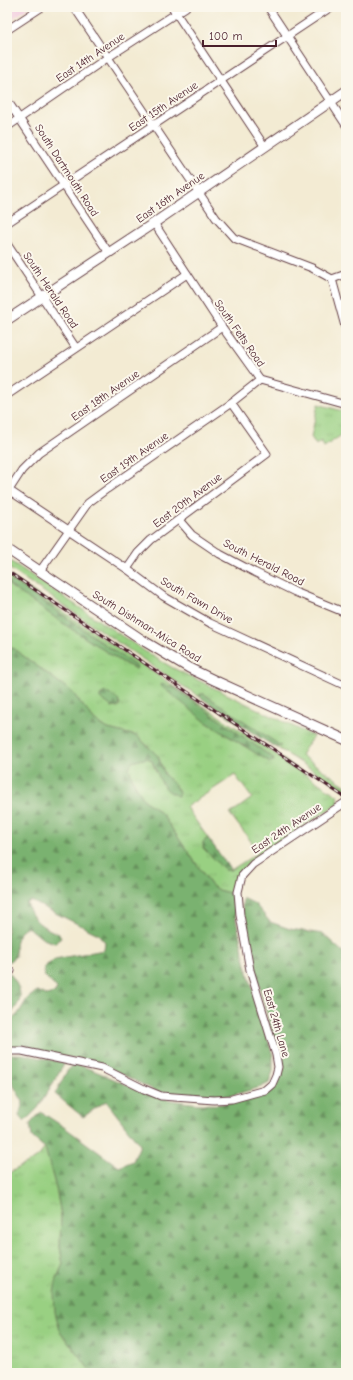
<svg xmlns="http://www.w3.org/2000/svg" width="353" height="1380" font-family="'Comic Neue',sans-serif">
<defs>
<pattern id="grass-tufts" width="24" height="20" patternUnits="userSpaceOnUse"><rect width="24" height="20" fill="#99d082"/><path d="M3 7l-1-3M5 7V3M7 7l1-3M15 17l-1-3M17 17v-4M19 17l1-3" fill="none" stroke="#85b270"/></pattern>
<pattern id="forest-firs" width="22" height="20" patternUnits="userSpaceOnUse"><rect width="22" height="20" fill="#7ab270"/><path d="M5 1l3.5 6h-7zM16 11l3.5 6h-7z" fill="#66905c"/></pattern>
</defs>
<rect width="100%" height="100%" fill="#fbf7ec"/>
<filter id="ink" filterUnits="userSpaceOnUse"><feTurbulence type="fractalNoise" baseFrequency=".025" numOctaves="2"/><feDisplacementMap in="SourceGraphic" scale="8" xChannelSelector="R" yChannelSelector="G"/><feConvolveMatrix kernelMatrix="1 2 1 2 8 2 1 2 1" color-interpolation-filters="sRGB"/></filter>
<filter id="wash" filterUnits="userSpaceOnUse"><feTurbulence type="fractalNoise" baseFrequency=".012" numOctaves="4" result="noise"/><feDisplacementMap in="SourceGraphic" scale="16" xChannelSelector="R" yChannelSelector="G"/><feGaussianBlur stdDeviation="0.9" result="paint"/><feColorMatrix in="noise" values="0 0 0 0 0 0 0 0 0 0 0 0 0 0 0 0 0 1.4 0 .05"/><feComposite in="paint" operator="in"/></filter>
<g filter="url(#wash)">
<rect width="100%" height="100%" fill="#f3ebd3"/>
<path fill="#f3cfe0" d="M7,7H30L7,22Z"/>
<g fill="url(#grass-tufts)" stroke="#727856" fill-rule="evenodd">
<path d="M318,404L346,412V432L324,447L321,441L316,445L311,437Z"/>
<path d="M7,559L149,654L173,668L313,736L301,755L346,786V791L276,747L280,746L204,694L200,695V697L172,679L7,567Z"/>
<path d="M7,574L338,796L339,803L250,862L237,878L233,894L218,890L211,885L161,813L144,800L133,781L129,768L132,761L147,758L152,761L156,772L179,793L174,784L165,775L158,756L137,736L108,729L95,721L72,692L14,649L7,646ZM15,581L137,667L136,669L122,662L67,626L10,586L9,582ZM175,688L273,758V761L270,762L206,722ZM235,775L252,798L230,814L259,852L231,870H225L203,842L208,838L186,807Z"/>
<path d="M45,1148L56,1188L61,1215L60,1247L63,1264L57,1278L60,1331L89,1369L94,1373H7V1174L38,1157Z"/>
</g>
<g fill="url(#forest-firs)" stroke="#62684e">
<path d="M14,581L137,667L136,669L122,662L67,626L10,586L9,582Z"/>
<path d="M7,646L14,649L72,692L95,721L108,729L137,736L158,756L165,775L174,784L179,793L178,796C159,789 160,776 152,761L147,758L132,762L129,768L133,781L144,800L161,813L211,885L218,890L233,894L236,919L247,970L273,1056V1071L269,1083L261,1087L229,1096L160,1093L103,1065L22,1048H7V1024L18,1014L27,999L37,991L46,995L55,993L57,988L44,976V967L55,959L104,950L105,942L98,934L31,901L27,903C32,921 42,927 59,934L61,938L55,943L43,939L28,927C15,933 14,944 16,956L7,963Z"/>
<path d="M161,684L175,688L273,758L274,761L270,762L206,722L161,686Z"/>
<path d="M105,692L118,699L120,704L118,708L112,707L100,698V695Z"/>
<path d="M200,694H204L281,746L276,747L259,737L200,697Z"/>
<path d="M208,838L231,870H225L203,848V842Z"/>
<path d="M243,898L255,904L270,922L290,929L323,934L346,955V1373H94L89,1369L60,1331L55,1312L54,1292L57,1278L63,1264L60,1247L61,1215L56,1188L45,1148L32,1137L30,1124L41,1112L64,1127L119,1167L133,1161L140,1145L106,1101L83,1117L55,1094L67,1071L75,1064C102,1072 126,1086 152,1095C169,1101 204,1106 222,1104C240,1102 258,1095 274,1087L280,1075L281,1059L269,1022L254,965L242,913Z"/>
<path d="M7,971C13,975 21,990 20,996C20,1004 12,1013 7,1018Z"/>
<path d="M7,1054H23L65,1063L38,1108L24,1122L19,1116L23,1102L7,1074Z"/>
</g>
</g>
<g filter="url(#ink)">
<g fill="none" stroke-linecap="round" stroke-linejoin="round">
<defs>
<g id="minor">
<path d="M74,7L216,218L234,238L312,268L332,279L346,330"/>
<path d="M172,7L265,147"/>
<path d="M268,7L346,125"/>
<path d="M7,30L42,7"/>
<path d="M7,100L109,253"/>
<path d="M7,127L107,58L186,7"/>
<path d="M7,223L331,7"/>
<path d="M154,223L222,327L260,380L346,404"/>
<path d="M7,244L76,348"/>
<path d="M332,279L346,274"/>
<path d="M7,395L187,274"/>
<path d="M7,489L127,569L163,596L210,623L346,686"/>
<path d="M9,490L22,470L39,453L222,327"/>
<path d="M179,520L192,535L220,554L254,572L295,592L346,613"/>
<path d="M127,569L138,553L151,540L267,454L231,403"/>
<path d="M40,571L88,503L107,489L231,403L260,380"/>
<path d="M7,969L11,971"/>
<path d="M7,1051H22L102,1068L144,1089L161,1096L214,1100L232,1099L265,1090L272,1084L276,1075L278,1067L276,1055L250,970L240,915L238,892L242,876L253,864L346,802"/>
</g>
<g id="major">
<path d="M7,320L154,223L346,91"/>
<path d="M7,549L144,641L189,668L216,681L346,740"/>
</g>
</defs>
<use href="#minor" stroke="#633e44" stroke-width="9"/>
<use href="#major" stroke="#633e44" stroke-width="11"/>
<use href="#minor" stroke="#fff" stroke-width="7"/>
<use href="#major" stroke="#fff" stroke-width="9"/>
<defs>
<path id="rail" d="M7,571L346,798"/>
</defs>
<use href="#rail" stroke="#4a1f2b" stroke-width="3"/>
<use href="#rail" stroke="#fbf7ec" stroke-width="1.5" stroke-dasharray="4.5" stroke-linecap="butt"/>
</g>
</g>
<g text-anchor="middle" stroke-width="4" stroke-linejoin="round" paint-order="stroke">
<g font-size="11" fill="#4a1f2b" stroke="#fbf7ec">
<text transform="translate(90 57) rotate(-34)" y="4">East 14th Avenue</text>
<text transform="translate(163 106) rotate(-34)" y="4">East 15th Avenue</text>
<text transform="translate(67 170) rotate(57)" y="4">South Dartmouth Road</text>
<text transform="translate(170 197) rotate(-35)" y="4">East 16th Avenue</text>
<text transform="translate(51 290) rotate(56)" y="4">South Herald Road</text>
<text transform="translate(240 333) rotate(55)" y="4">South Felts Road</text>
<text transform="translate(105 395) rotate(-35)" y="4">East 18th Avenue</text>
<text transform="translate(134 457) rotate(-35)" y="4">East 19th Avenue</text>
<text transform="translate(187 500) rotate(-37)" y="4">East 20th Avenue</text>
<text transform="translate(264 562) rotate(27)" y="4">South Herald Road</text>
<text transform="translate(197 600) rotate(30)" y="4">South Fawn Drive</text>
<text transform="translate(147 626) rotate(32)" y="4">South Dishman-Mica Road</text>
<text transform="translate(286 828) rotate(-34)" y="4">East 24th Avenue</text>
<text transform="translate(277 1023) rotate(74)" y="4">East 24th Lane</text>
</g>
</g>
<rect width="353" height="1380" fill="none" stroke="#fbf7ec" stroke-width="24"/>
<path d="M203 40v6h73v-6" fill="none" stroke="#4a1f2b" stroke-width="2"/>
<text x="209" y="40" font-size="12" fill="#4a1f2b" stroke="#fbf7ec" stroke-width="3" paint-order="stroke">100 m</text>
</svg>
